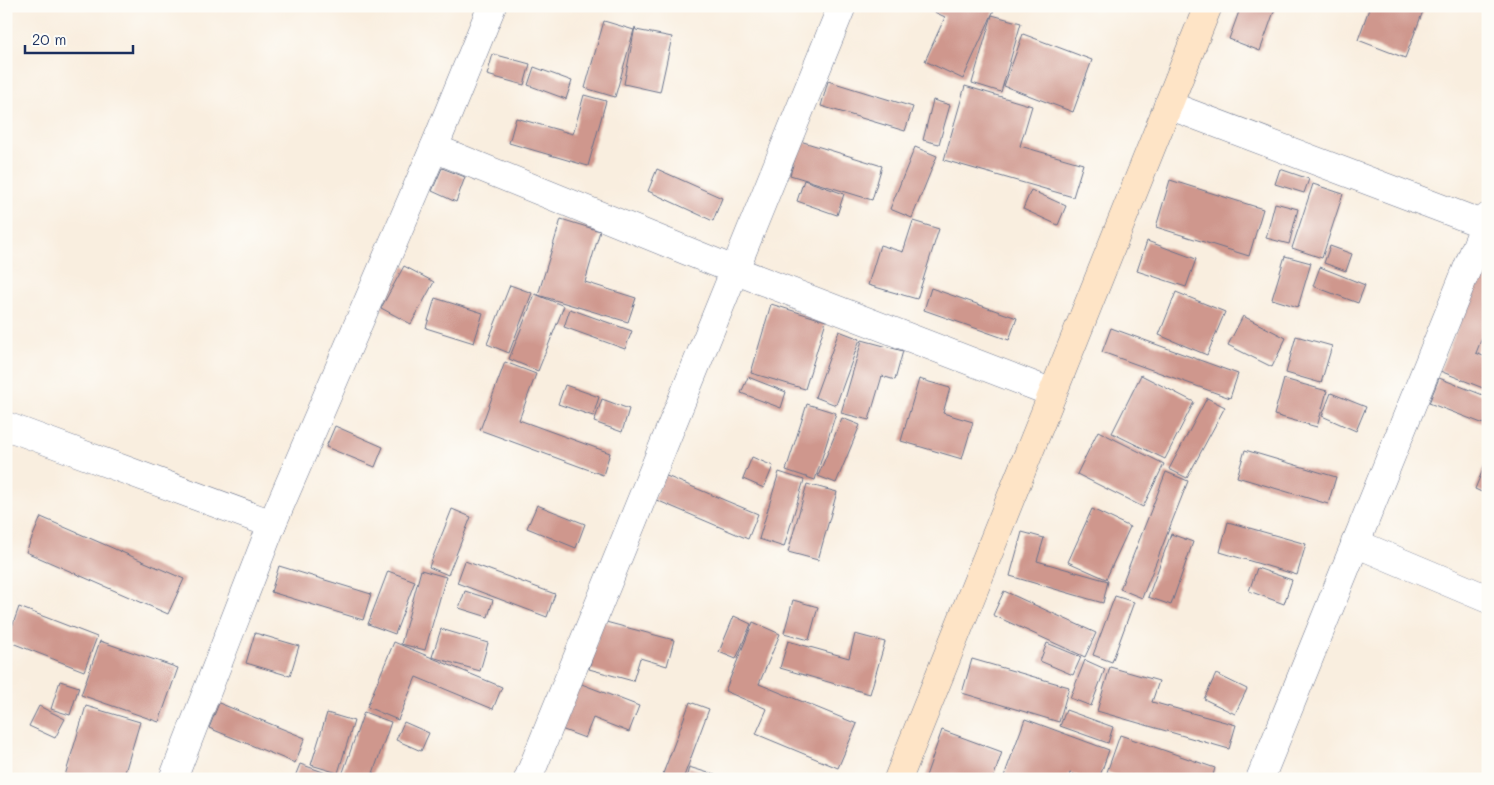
<svg xmlns="http://www.w3.org/2000/svg" width="1494" height="785" font-family="Mali,sans-serif">
<rect width="100%" height="100%" fill="#fdfcf7"/>
<filter id="ink" filterUnits="userSpaceOnUse"><feTurbulence type="fractalNoise" baseFrequency=".02" numOctaves="2"/><feDisplacementMap in="SourceGraphic" scale="10" xChannelSelector="R" yChannelSelector="G"/><feConvolveMatrix kernelMatrix="1 2 1 2 8 2 1 2 1" color-interpolation-filters="sRGB"/></filter>
<filter id="wash" filterUnits="userSpaceOnUse"><feTurbulence type="fractalNoise" baseFrequency=".0096" numOctaves="4" result="noise"/><feDisplacementMap in="SourceGraphic" scale="20" xChannelSelector="R" yChannelSelector="G"/><feGaussianBlur stdDeviation="1.12" result="paint"/><feColorMatrix in="noise" values="0 0 0 0 0 0 0 0 0 0 0 0 0 0 0 0 0 1.4 0 .05"/><feComposite in="paint" operator="in"/></filter>
<g filter="url(#wash)">
<rect width="100%" height="100%" fill="#f9eedf"/>
<g id="blocks">
<g fill="#cf978d">
<path d="M922,6H985L994,10L963,79L925,61L945,17Z"/>
<path d="M1241,6H1276L1260,51L1229,39Z"/>
<path d="M1370,6H1425L1405,58L1358,40Z"/>
<path d="M992,15L1021,23L1001,92L972,83Z"/>
<path d="M604,21L634,30L615,97L585,88Z"/>
<path d="M635,27L636,30L672,37L660,92L624,84Z"/>
<path d="M1023,34L1092,60L1073,112L1004,86Z"/>
<path d="M493,54L530,64L524,85L487,75Z"/>
<path d="M534,67L572,81L566,99L528,85Z"/>
<path d="M828,81L913,107L905,131L821,106Z"/>
<path d="M965,86L1032,106L1020,146L1083,164L1073,197L944,160Z"/>
<path d="M584,95L606,101L588,166L509,143L516,118L573,134Z"/>
<path d="M933,100L950,105L939,144L923,140Z"/>
<path d="M800,141L882,166L872,200L790,175Z"/>
<path d="M915,147L937,156L912,218L890,209Z"/>
<path d="M442,168L465,177L456,202L432,191Z"/>
<path d="M657,169L722,198L713,221L648,191Z"/>
<path d="M1280,169L1309,179L1304,193L1275,184Z"/>
<path d="M804,180L844,194L837,215L797,201Z"/>
<path d="M1170,180L1263,209L1249,256L1156,227Z"/>
<path d="M1313,184L1343,194L1322,258L1292,248Z"/>
<path d="M1031,190L1066,206L1058,225L1023,209Z"/>
<path d="M1275,203L1298,209L1289,244L1266,238Z"/>
<path d="M561,219L600,231L585,282L636,298L628,322L538,295Z"/>
<path d="M913,221L939,229L917,299L868,285L880,245L903,252Z"/>
<path d="M1147,241L1196,259L1186,287L1137,271Z"/>
<path d="M1330,246L1352,254L1346,271L1324,263Z"/>
<path d="M1488,252V323L1476,353L1488,358V390L1440,371Z"/>
<path d="M1285,256L1311,263L1298,307L1272,299Z"/>
<path d="M404,266L434,282L411,324L381,308Z"/>
<path d="M1320,267L1365,285L1358,303L1313,286Z"/>
<path d="M510,285L532,293L509,353L487,344Z"/>
<path d="M931,288L1017,318L1009,340L924,310Z"/>
<path d="M1176,292L1225,312L1207,355L1159,335Z"/>
<path d="M535,294L564,306L538,371L509,359Z"/>
<path d="M435,298L483,313L474,343L426,328Z"/>
<path d="M771,304L826,321L805,389L751,373Z"/>
<path d="M570,309L632,331L625,349L564,327Z"/>
<path d="M1243,316L1286,338L1272,367L1228,345Z"/>
<path d="M1111,328L1238,374L1230,398L1102,352Z"/>
<path d="M839,331L860,339L836,405L815,397Z"/>
<path d="M1296,336L1332,346L1321,383L1286,373Z"/>
<path d="M862,340L903,351L895,380L882,376L869,420L841,413Z"/>
<path d="M505,362L536,374L519,420L610,453L603,475L480,430Z"/>
<path d="M1141,375L1194,402L1165,459L1112,433Z"/>
<path d="M748,377L786,392L781,408L741,393Z"/>
<path d="M1439,378L1488,397V415L1484,424L1429,403Z"/>
<path d="M919,379L950,388L943,413L973,422L962,459L901,441Z"/>
<path d="M1284,379L1327,391L1317,427L1274,415Z"/>
<path d="M565,385L599,397L593,416L558,404Z"/>
<path d="M1331,393L1366,407L1356,431L1322,416Z"/>
<path d="M1207,398L1225,407L1187,478L1169,469Z"/>
<path d="M602,399L629,409L622,432L594,422Z"/>
<path d="M807,404L836,413L815,480L786,470Z"/>
<path d="M842,418L860,425L836,483L818,476Z"/>
<path d="M335,426L383,447L375,467L326,447Z"/>
<path d="M1098,431L1164,464L1143,507L1077,474Z"/>
<path d="M1245,450L1336,477L1328,504L1237,477Z"/>
<path d="M752,457L773,466L764,488L743,479Z"/>
<path d="M1488,457V495L1475,489Z"/>
<path d="M779,472L804,480L784,547L759,539Z"/>
<path d="M1166,472L1188,481L1142,598L1120,589Z"/>
<path d="M664,475L758,514L748,539L654,499Z"/>
<path d="M807,484L837,492L818,560L788,552Z"/>
<path d="M537,505L585,524L576,548L527,528Z"/>
<path d="M452,509L471,517L448,575L429,567Z"/>
<path d="M1092,509L1130,527L1106,579L1068,562Z"/>
<path d="M41,517L184,579L168,614L26,552Z"/>
<path d="M1228,522L1306,544L1297,575L1220,552Z"/>
<path d="M1022,532L1044,538L1037,561L1108,581L1103,603L1010,576Z"/>
<path d="M1171,534L1193,542L1171,605L1148,597Z"/>
<path d="M465,561L555,594L547,617L457,583Z"/>
<path d="M279,566L371,594L363,620L271,592Z"/>
<path d="M1257,568L1292,580L1284,604L1249,591Z"/>
<path d="M421,570L446,577L425,650L401,644Z"/>
<path d="M388,571L415,581L395,634L368,624Z"/>
<path d="M465,591L493,600L488,617L459,608Z"/>
<path d="M1004,591L1096,633L1085,657L993,615Z"/>
<path d="M1115,596L1134,602L1112,662L1093,655Z"/>
<path d="M793,600L818,607L809,640L784,633Z"/>
<path d="M19,607L97,637L84,671L7,641Z"/>
<path d="M734,616L751,624L736,659L719,652Z"/>
<path d="M602,621L674,640L667,666L640,658L633,681L589,669Z"/>
<path d="M753,622L780,634L759,684L857,724L838,768L756,734L767,709L725,691Z"/>
<path d="M441,629L488,643L480,671L432,657Z"/>
<path d="M255,633L299,646L290,676L246,663Z"/>
<path d="M855,634L885,642L870,694L780,668L788,641L849,658Z"/>
<path d="M100,641L178,668L159,722L81,695Z"/>
<path d="M394,642L502,687L493,709L416,677L398,720L367,707Z"/>
<path d="M1047,643L1081,657L1073,675L1040,661Z"/>
<path d="M972,659L1069,687L1059,722L962,693Z"/>
<path d="M1085,660L1105,669L1091,706L1070,698Z"/>
<path d="M1110,667L1159,681L1152,702L1236,725L1229,749L1097,711Z"/>
<path d="M1216,674L1247,689L1235,714L1204,699Z"/>
<path d="M60,681L79,687L70,715L51,709Z"/>
<path d="M579,683L639,706L629,732L593,718L585,738L561,729Z"/>
<path d="M690,702L709,709L683,779H661Z"/>
<path d="M219,703L305,738L295,763L209,728Z"/>
<path d="M39,706L65,719L55,738L29,726Z"/>
<path d="M86,706L140,722L123,779H64Z"/>
<path d="M1066,710L1113,727L1108,743L1060,726Z"/>
<path d="M364,712L391,722L371,779H343L341,778Z"/>
<path d="M327,713L354,721L338,773L311,765Z"/>
<path d="M1025,719L1109,750L1099,779H1085L1070,773L1068,779H1003Z"/>
<path d="M404,722L429,733L421,751L396,740Z"/>
<path d="M942,730L1002,752L993,779H925Z"/>
<path d="M1120,735L1215,768L1212,779H1126L1107,772Z"/>
<path d="M300,764L332,775L330,779H294Z"/>
<path d="M689,767L715,775L714,779H686Z"/>
</g>
</g>
</g>
<g filter="url(#ink)">
<use href="#blocks" fill-opacity="0" stroke="#69728b" stroke-width="1"/>
<g fill="none" stroke-linecap="round" stroke-linejoin="round">
<defs>
<g id="street">
<path d="M1168,105L1488,226"/>
<path d="M434,148L734,270L1053,393"/>
<path d="M6,426L272,524"/>
<path d="M1355,543L1488,599"/>
<path d="M173,779L272,524L434,148L492,6"/>
<path d="M528,779L842,6"/>
<path d="M1260,779L1488,217"/>
</g>
<path id="secondary" d="M898,779L1208,6"/>
</defs>
<use href="#street" stroke="#69728b" stroke-width="29"/>
<use href="#secondary" stroke="#69728b" stroke-width="29"/>
<use href="#street" stroke="#fff" stroke-width="28"/>
<use href="#secondary" stroke="#fee4c6" stroke-width="28"/>
</g>
</g>
<rect width="1494" height="785" fill="none" stroke="#fdfcf7" stroke-width="25"/>
<path d="M25 45v8h108v-8" fill="none" stroke="#1b2f5e" stroke-width="2.5"/>
<text x="32" y="45" font-size="15" fill="#1b2f5e" stroke="#fdfcf7" stroke-width="4" paint-order="stroke">20 m</text>
</svg>
